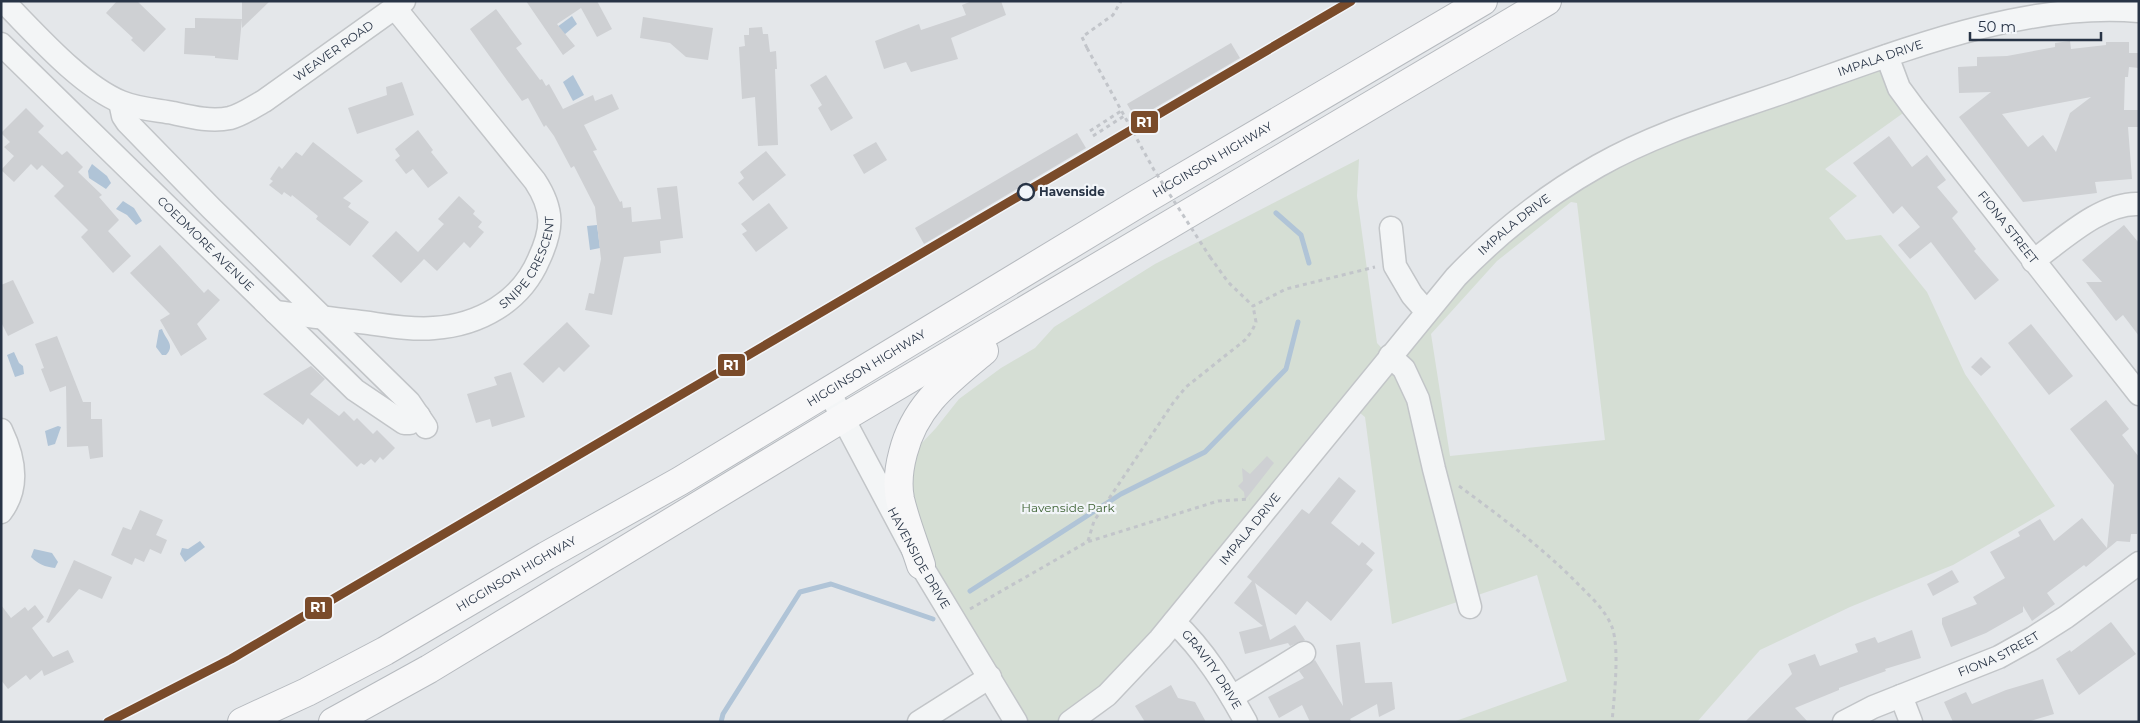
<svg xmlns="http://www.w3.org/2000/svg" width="2140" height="723" font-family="Montserrat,sans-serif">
<rect width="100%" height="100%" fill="#e4e7ea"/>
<path fill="#d5ded4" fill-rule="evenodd" d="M1887,56L1913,106L1825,169L1857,196L1829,218L1846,240L1881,235L1927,292L1965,374L2055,506L1953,565L1850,607L1760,650L1697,722H1453L1567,681L1537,575L1392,624L1365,417L1351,406L1160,640L1071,722H1017L923,566L902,464L936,428L959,399L1001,368L1035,348L1054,327L1155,264L1359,159L1357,196L1377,343L1390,357L1426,312L1587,173ZM1571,202L1577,203L1605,440L1450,456L1431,334L1497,261Z"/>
<g fill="#b0c4d7">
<path d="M572,16L577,24L564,35L553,30Z"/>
<path d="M573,75L584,95L573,101L563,82Z"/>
<path d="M92,164L107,176L111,183L106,189L89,178L88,171Z"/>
<path d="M123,201L134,208L142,221L136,225L127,215L116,209Z"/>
<path d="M597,225L600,248L590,250L587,226Z"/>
<path d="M162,329C165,339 176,345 166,355H162L156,347L159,330Z"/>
<path d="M14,352L19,363L23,366L24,374L15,377L7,355Z"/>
<path d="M58,426L61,427L55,444L48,446L45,431Z"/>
<path d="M200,541L205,547L185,562L180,554L182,548L188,549Z"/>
<path d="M34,549L52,553L58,562L55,568C45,567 38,564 31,557Z"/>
</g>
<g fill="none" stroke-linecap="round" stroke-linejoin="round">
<g stroke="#b0c4d7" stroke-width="5">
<path d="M1276,213L1301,235L1309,263"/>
<path d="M970,591L1121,494L1205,452L1286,369L1298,322"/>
<path d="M721,722L723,714L800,592L831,584L933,619"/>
</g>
</g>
<g fill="#ced0d3" fill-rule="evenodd">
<path d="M117,1H137L166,29L144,52L131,40L133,38L106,13Z"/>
<path d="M242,1H270L242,28Z"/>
<path d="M526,1H597L612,29L597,37L581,8L557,24L575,46L563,55Z"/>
<path d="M972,1H1001L1006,15L951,38L958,59L911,72L906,62L884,69L875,41L919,24L921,30L966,15L962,5Z"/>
<path d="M496,9L522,44L516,48L540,80L542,79L546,86L549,84L563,109L593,95L595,101L612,94L619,109L584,125L597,150L593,151L620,202L622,201L623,208L631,207L632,222L661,219L657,188L677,186L683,238L660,241L661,253L624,257L612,315L585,310L589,293L594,294L601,259L595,207L574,166L571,168L554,136L546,125L544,127L528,98L522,101L470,29Z"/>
<path d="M643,17L713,28L708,60L686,57L670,43L640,38Z"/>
<path d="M195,18L242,19L238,60L215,58V56L184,54L185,28H195Z"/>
<path d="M762,27L763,34H768L770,52L776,51L777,69H775L778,145L758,146L755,97L742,99L739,47L745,46L744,35H749V28Z"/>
<path d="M2070,41L2071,49L2106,45V42H2129V53H2139V68L2129,67L2128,77H2125L2124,110H2139V127H2128L2132,179L2095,182L2097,193L2023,202L1959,117L1991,92L1959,93L1958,67L1977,66V57L2007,56L2055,47V43ZM2091,97L2070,113L2056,152L2043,135L2028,147L2002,114Z"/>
<path d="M1231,43L1240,58L1136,119L1127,104Z"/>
<path d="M826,75L853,118L831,131L818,108L822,105L810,85Z"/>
<path d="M402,82L414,115L357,134L348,108L387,95L386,87Z"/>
<path d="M26,108L44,126L38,132L62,155L67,151L83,167L78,172L102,195L99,197L119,220L108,231L131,256L113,273L81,237L88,230L54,196L64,186L42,165L37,170L31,164L14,182L1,170L14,156L4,147L10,142L1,133Z"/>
<path d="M418,130L433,150L431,152L448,173L428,188L413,169L406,174L395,160L400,156L395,149Z"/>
<path d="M1077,133L1086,148L924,244L915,228Z"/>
<path d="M1889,136L1912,167L1927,155L1946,180L1937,187L1958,212L1952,218L1976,249L1974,251L1999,280L1975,300L1931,242L1910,259L1898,245L1920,227L1902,206L1893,214L1853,163Z"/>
<path d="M313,142L363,181L343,198L351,203L348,207L369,222L350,246L316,219L318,216L292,195L291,197L284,192L282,195L269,185L273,181L270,179L279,166L282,169L296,152L302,156Z"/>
<path d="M876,142L887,160L864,174L853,155Z"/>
<path d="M766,151L786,175L753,201L738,183L744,178L740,172Z"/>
<path d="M459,196L475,211L473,214L482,222L478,227L484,232L470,248L464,242L437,271L424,259L401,283L372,256L396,231L418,252L444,224L438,219Z"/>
<path d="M769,203L788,228L756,252L742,234L747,231L741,224Z"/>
<path d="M2124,225L2139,243V336L2123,315L2116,321L2086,282H2102L2082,260Z"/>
<path d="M160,245L204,293L208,289L220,300L197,324L207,339L181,356L160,320L170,314L130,273Z"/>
<path d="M13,280L34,323L8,336L1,322V285Z"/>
<path d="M567,322L590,346L564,372L559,367L543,383L523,364Z"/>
<path d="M2031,324L2073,376L2049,395L2008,343Z"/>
<path d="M57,336L83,402H91V419H102L103,457L90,459L88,446L67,447L66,386L50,392L41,369L44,368L35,344Z"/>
<path d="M1981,357L1991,367L1981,376L1971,367Z"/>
<path d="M311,366L325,379L310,394L339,416L344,411L354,421L357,418L373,434L377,430L395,448L383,460L380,457L375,463L371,459L364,465L361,463L357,467L308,418L303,425L263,394Z"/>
<path d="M511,372L525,417L492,427L490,419L476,423L467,394L497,385L494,377Z"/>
<path d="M2106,400L2129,429L2122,435L2139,457L2137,534H2131L2130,542L2117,541L2086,567L2084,565L2047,593L2055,604L2032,621L2023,606V612L1986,633L1951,647L1942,624V618L1977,604L1973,597L2005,578L1990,552L2020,536L2018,532L2040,519L2054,541L2082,518L2107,548L2114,485L2070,429Z"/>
<path d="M1267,456L1274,463L1245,500L1244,492L1238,486L1243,481L1242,468L1250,474Z"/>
<path d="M1339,477L1356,491L1331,523L1359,546L1362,542L1375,553L1366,564L1373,570L1331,621L1307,601L1296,615L1255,583L1270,640L1295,625L1305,640L1290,646L1288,643L1245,654L1239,632L1263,626L1234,603L1252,581L1247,577L1302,509L1309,514Z"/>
<path d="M140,510L163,520L156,535L167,540L161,554L150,549L144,562L135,558L132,565L111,555L123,527L131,530Z"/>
<path d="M74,560L112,577L102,599L79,589L49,623L46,622Z"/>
<path d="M1952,570L1959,582L1933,596L1927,584Z"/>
<path d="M1,605L11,618L25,607L28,611L35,605L44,617L32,628L53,657L68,650L74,662L44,676L42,670L30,680L26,675L8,689L1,680Z"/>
<path d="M2111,622L2136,654L2079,695L2056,659L2070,650L2071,652Z"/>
<path d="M1912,630L1921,658L1885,669L1886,671L1839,688V690L1795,708L1808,722H1745L1792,674L1788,664L1815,654L1820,666L1858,652L1855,644L1875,637L1878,643Z"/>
<path d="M1360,642L1365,683L1392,682L1395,709L1379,717L1377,704L1350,719L1352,722H1310L1302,705L1279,718L1268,697L1304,678L1299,671L1315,660L1343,706L1336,645Z"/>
<path d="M2043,679L2054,714L2027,722H1953L1944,702L1966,692L1972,704L2006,690Z"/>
<path d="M1171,685L1178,698L1195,702L1206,722H1145L1135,706Z"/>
</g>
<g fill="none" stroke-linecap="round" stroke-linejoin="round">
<defs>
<g id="minor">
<path id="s1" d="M3,1C35,33 80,85 121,102C138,109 156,110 173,113C191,117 211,122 230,118C242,115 253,107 264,101L404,1"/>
<path id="s2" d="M1,44L355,390L404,423H410L419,416"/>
<path id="s3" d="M1887,56L1899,88L1913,107L2139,394"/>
<path d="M120,102L123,116L127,122L211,208L409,402L426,427"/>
<path d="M1391,228L1395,266L1412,295L1426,311"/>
<path d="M2033,261C2062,240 2102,202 2139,204"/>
<path id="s4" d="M275,312C306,316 338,319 369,323C390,326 413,330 434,328C479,325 521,302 539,259C553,229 554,210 535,181L395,8"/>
<path d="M1390,356L1404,369L1418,399L1434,469L1470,607"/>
<path id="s5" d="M828,390L921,565L1016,722"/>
<path d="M1,430C14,457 20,487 1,512"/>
<path id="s6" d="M1174,622C1204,650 1226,686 1246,722"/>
<path d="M1901,696L1911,722"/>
<path d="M1232,697L1304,653"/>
<path d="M919,722L990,677"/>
<path id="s7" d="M1070,722L1107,695L1160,639L1456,277C1498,233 1545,196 1598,166C1656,133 1721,114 1784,92C1894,54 2020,1 2139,11"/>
<path id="s8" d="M1844,722L1873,707L1999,657L2033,638L2066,617L2139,563"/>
</g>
<g id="highway">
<path d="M921,565C914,543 905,521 900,499C897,484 899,468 903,453C915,405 948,381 984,351"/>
<path id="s9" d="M242,722L307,692L385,651L546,556L680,481L1139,203L1483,1"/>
<path d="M333,722L429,669L843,418L1547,1"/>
</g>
</defs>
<use href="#minor" stroke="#c2c5c8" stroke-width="25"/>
<use href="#highway" stroke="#b6babf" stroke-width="30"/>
<g stroke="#c2c5ca" stroke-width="3" stroke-dasharray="4 4" stroke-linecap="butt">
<path d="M1087,48L1082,37L1113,15L1121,1"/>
<path d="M1090,131L1121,111"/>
<path d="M1093,136L1124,116"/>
<path d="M1210,257L1228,282L1253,306L1286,289L1375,267"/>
<path d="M1459,486C1501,517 1543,548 1579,585C1591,597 1606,611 1612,627C1620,649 1614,698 1612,722"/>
<path d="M1088,541L1094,521L1173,403L1186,387L1245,340L1252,331L1256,322L1253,306"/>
<path d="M970,609L1087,542L1218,501L1250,499"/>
</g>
<use href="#minor" stroke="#f3f5f6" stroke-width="22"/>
<use href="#highway" stroke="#f7f7f8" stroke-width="28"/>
<path stroke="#c2c5ca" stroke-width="3" stroke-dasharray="4 4" stroke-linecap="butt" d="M1087,48L1154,170L1210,257"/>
<defs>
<path id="rail-1" d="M108,722L231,659L1351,1"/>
</defs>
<use href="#rail-1" stroke="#f2f5f9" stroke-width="12"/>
<use href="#rail-1" stroke="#7a4b2a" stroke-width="9"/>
</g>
<circle fill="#f2f5f9" stroke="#283446" stroke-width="2.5" cx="1026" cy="192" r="8"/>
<g text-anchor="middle" stroke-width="4.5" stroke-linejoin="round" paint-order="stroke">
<g font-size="12" fill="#283446" stroke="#f2f5f9">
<text dy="4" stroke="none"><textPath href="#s1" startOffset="391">WEAVER ROAD</textPath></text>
<text dy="4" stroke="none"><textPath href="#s7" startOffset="1074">IMPALA DRIVE</textPath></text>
<text dy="4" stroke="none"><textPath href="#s9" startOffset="1122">HIGGINSON HIGHWAY</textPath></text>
<text dy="4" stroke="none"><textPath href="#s7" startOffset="669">IMPALA DRIVE</textPath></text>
<text dy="4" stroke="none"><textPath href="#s3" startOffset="211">FIONA STREET</textPath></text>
<text dy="4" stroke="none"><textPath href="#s2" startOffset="286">COEDMORE AVENUE</textPath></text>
<text dy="4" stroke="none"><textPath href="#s4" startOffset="284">SNIPE CRESCENT</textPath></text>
<text dy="4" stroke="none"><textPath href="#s9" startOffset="718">HIGGINSON HIGHWAY</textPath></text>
<text dy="4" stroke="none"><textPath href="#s7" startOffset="265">IMPALA DRIVE</textPath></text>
<text dy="4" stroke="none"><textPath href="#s5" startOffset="191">HAVENSIDE DRIVE</textPath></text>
<text dy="4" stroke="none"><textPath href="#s9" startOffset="312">HIGGINSON HIGHWAY</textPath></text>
<text dy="4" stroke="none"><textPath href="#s8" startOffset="169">FIONA STREET</textPath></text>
<text dy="4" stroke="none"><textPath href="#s6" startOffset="61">GRAVITY DRIVE</textPath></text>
</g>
<g font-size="12" font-weight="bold" fill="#283446" stroke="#f2f5f9" text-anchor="start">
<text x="1039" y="196">Havenside</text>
</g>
<g font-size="12" fill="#3e6334" stroke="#f2f5f9">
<text x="1068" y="512">Havenside Park</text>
</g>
</g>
<g stroke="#f2f5f9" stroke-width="2">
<rect x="1130" y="110" width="29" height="24" rx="5" fill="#7a4b2a"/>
<rect x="717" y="353" width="29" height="24" rx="5" fill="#7a4b2a"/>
<rect x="304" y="596" width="29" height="24" rx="5" fill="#7a4b2a"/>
</g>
<g font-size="14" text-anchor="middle" font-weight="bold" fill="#fff">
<text x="1144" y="127">R1</text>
<text x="731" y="370">R1</text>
<text x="318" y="612">R1</text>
</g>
<rect width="2140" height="723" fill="none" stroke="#283446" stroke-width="5"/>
<path d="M1970 32v8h131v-8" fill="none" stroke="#283446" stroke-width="2.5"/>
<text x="1978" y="32" font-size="15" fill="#283446" stroke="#f2f5f9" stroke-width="4" paint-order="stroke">50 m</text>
</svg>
